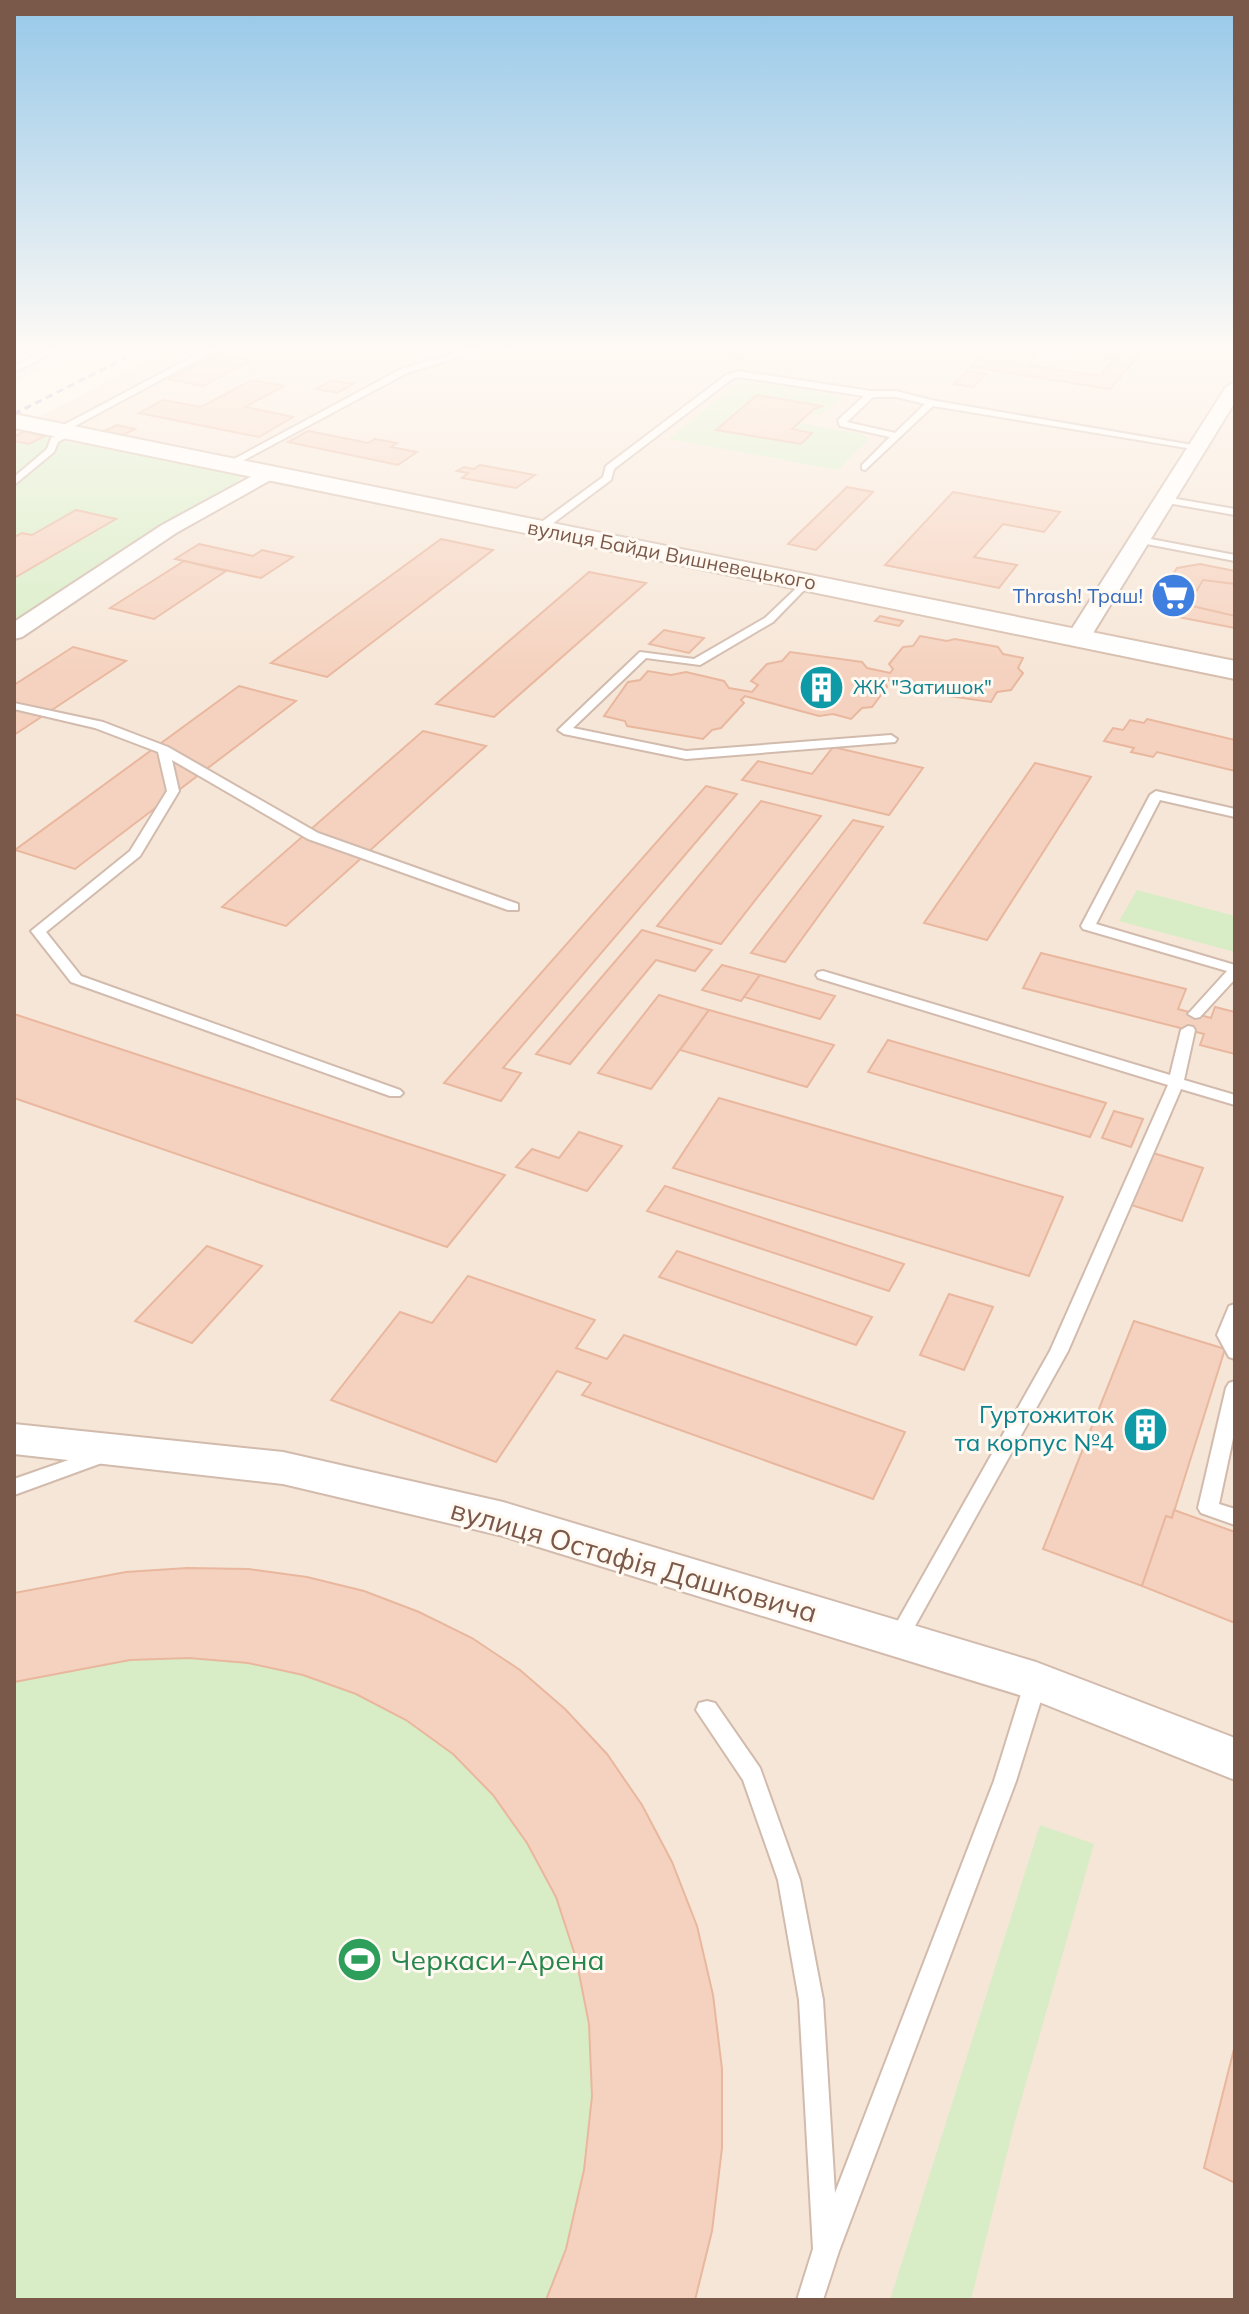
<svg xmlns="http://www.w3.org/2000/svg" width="1249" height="2314" font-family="Mulish,sans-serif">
<rect width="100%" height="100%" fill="#fef5e9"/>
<path fill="#f6e6d7" d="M170,349H1235V2300H14V430Z"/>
<path fill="#efe8e2" d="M14,349H82L14,382Z"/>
<g fill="#d8edc6">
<path d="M749,380L843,396L821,415L808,413L820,406L757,395L717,430L800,444L812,433L792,429L799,423L861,434L869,439L838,470L669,439L740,381Z"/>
<path d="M24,431L54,440L237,470L242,475L238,482L14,627V445L18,442L14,441V437Z"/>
<path d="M1137,890L1235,916V952L1119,921Z"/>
<path d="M187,1568C244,1569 312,1575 367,1592C581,1660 705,1847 721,2066C723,2087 719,2111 718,2132C716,2164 716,2197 712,2229C709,2253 701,2277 695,2300H14V1593L126,1572Z"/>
<path d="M1040,1825L1094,1844L1014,2125L971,2300H890Z"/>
</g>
<g fill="#f5d2bf" stroke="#e9b79e" stroke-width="2">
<path d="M717,349H745L754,352L745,359L712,354Z"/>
<path d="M990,349H1043L1028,365L1100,376L1115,359L1051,349L1142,352L1110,389L971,367Z"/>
<path d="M217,354L251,361L203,386L168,379Z"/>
<path d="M967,371L986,374L973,387L954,384Z"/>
<path d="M252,380L284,386L245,407L293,417L259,437L139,413L163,400L201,407Z"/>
<path d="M332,380L353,384L337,393L316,389Z"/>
<path d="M757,395L822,406L814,409L792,429L812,433L801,444L716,430Z"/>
<path d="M117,425L135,429L121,436L103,432Z"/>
<path d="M24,431L45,436L29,444L14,441V437Z"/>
<path d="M308,431L368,443L375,439L397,443L391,447L417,452L398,465L288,442Z"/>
<path d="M480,465L535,475L516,488L462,478L468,473L457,471L464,467L474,469Z"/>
<path d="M847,487L873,492L816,550L788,544Z"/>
<path d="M953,492L1060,512L1044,532L1003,524L974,557L1017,565L999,588L885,565Z"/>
<path d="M76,510L116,519L14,578V537L22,533L32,535Z"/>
<path d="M441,539L493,550L327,677L271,663Z"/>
<path d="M199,544L253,556L262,550L293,557L261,578L175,559Z"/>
<path d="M184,561L226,571L154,619L110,608Z"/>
<path d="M1200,564L1235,571V628L1168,615L1154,604L1177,568Z"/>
<path d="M589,572L646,583L494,717L436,704Z"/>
<path d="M1203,580L1235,584V616L1188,605Z"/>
<path d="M880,616L903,621L899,626L875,621Z"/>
<path d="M664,630L704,638L689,653L649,644Z"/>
<path d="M920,636L947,641L955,639L998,647L1003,654L1023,658L1018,668L1023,673L1011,690L997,692L991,702L912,691V685L883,679L887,687L872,707L862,708L851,719L833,714L819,716L745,696L741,700L744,703L721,728L712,730L703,739L627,726L625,721L604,716L628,682L640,680L648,671L671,675L686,672L724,681L729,688L752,692L758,685L751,681L767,664L782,661L790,652L862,662L867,668L890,673L893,669L889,664L903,647L913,646Z"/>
<path d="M73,647L126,661L14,735V685Z"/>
<path d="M239,686L296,701L75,869L15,850Z"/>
<path d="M1147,719L1235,740V771L1157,752L1153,757L1131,752L1134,748L1104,741L1113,728L1123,730L1130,720L1144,723Z"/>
<path d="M423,731L486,746L286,926L222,907Z"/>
<path d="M833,747L923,768L889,815L742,780L758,761L812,774Z"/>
<path d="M1035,763L1091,777L987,940L924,923Z"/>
<path d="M706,786L737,794L503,1068L521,1073L501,1101L444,1083Z"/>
<path d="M761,801L821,816L721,944L657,926Z"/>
<path d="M853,820L883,827L785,962L751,953Z"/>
<path d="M642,930L712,950L695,971L656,960L570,1064L536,1054Z"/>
<path d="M1041,953L1186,989L1178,1009L1211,1018L1215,1007L1235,1012V1054L1200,1045L1204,1034L1023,988Z"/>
<path d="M722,965L760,975L741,1001L702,990Z"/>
<path d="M760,975L835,996L820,1019L744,997Z"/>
<path d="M659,995L709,1010L651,1089L598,1073Z"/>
<path d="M709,1010L834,1045L807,1087L680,1050Z"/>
<path d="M14,1014L397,1140L505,1175L447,1247L14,1098Z"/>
<path d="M888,1040L1106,1103L1090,1137L868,1072Z"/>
<path d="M719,1098L1063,1197L1029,1276L673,1168Z"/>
<path d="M1114,1111L1143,1119L1131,1147L1102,1138Z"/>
<path d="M579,1132L622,1146L587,1191L516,1167L532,1149L559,1158Z"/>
<path d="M1153,1153L1203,1168L1182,1221L1131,1205Z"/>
<path d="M665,1186L904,1264L889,1291L647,1211Z"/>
<path d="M207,1246L262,1266L192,1343L135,1321Z"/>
<path d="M677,1251L872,1317L856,1345L659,1277Z"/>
<path d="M468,1276L595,1320L576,1348L607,1359L624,1335L905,1432L873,1499L582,1395L591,1383L557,1371L496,1462L331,1400L400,1312L432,1323Z"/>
<path d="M949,1294L993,1307L964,1370L920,1355Z"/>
<path d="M1134,1321L1225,1349L1172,1518L1166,1516L1142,1586L1043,1549Z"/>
<path d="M1174,1510L1235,1532V1623L1142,1586L1166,1516L1172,1518Z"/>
<path d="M187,1568L248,1569L307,1577L364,1591L419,1612L472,1638L520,1670L565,1709L607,1754L642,1805L672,1862L697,1926L713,1995L722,2069V2148L712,2231L695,2300H546L566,2249L584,2170L592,2096L589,2024L576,1958L556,1897L527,1843L493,1795L453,1754L406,1720L356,1694L303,1675L248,1663L189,1658L130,1660L14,1682V1593L126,1572Z"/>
<path d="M1235,2045V2183L1204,2168Z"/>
</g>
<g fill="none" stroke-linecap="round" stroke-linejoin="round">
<defs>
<g id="lane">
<path d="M49,349H61L14,372V366Z"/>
<path d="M207,349H218L64,432L69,430L74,433L58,442L54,452L14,485V477L47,449L51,438L62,433H56V429Z"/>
<path d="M471,349H486L407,373L231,467L223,465L401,369Z"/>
<path d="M738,371L871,391H896L931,400L1204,447L1199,450L933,406L865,470L862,469V465L890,437L840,426L838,420L864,396L739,377L732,379L614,469L611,480L544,530H536V526L603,477L606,466L726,375ZM873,397H896L925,404L895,433L847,422Z"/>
<path d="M1165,497L1235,509V515L1162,502L1160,500Z"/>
<path d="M1140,537L1235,555V561L1136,542V538Z"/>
<path d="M806,579L811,582L810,584L773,622L700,665L646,658L573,728L686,751L891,735L897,739L895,742L686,759L564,734L558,730L640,652L694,659L765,618Z"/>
<path d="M14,703L103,722L168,747L318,833L518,904V910H508L308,839L172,760L179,791L140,856L46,932L81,976L400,1090L403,1093L400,1096H390L71,982L31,931L130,851L167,791L158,752L95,728L14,709Z"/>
<path d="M1156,791L1235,809V817L1160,800L1096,924L1235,965V979L1200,1017L1195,1018L1188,1014L1227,971L1083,929L1081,926L1150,795Z"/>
<path d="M823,971L1170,1075L1181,1030L1188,1026L1193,1027L1195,1030L1184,1080L1235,1095V1105L1181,1089L1068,1351L905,1644L898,1647L891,1644L888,1638L1050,1351L1168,1085L818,978L816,975L818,972Z"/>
<path d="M1235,1304V1359L1229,1357L1217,1335L1229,1306Z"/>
<path d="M1235,1381V1429L1219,1504L1235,1509V1525L1201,1513L1198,1508L1226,1388L1229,1383Z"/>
<path d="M103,1448L110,1450L112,1455L110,1460L14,1495V1479Z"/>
<path d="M1036,1672L1043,1675L1047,1681L1016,1781L839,2251L823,2300H797L813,2249L799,2000L778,1880L743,1780L696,1710L699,1703L707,1701L715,1703L760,1768L800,1880L823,2000L835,2193L994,1781L1025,1681L1029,1675Z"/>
</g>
<g id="street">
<path d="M1235,382V402L1090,638L1086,643H1070L1066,638L1226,387Z"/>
<path d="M269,467L279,473L276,477L176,533L22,637L14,639V622L162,525Z"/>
<path d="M14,1424L283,1452L503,1502L1036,1662L1235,1738V1780L1029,1698L503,1536L283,1484L14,1454Z"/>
</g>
<path id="secondary" d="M14,414L1235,661V679L14,428Z"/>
</defs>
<use href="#lane" stroke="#d2bbad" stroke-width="4"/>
<use href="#street" stroke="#d2bbad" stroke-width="4"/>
<use href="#secondary" stroke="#d7bead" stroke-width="4"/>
<use href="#lane" fill="#fff" fill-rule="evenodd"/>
<use href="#street" fill="#fff" fill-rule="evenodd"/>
<use href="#secondary" fill="#fff" fill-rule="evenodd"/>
<path stroke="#b7a5ca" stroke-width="3" stroke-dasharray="7 5" stroke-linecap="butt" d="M14,414L143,349"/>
</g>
<linearGradient id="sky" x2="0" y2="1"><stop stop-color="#96c8e9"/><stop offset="0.52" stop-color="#fffaf5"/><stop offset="1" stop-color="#fffaf5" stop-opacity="0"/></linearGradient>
<rect width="1249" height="673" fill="url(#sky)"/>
<defs>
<symbol id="supermarket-disc" viewBox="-11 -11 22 22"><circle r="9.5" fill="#3f7fe0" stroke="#fff9f1"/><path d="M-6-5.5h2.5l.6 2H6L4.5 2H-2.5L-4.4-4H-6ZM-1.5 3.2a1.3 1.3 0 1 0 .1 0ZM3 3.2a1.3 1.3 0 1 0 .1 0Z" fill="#fff"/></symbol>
<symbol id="building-disc" viewBox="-11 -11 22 22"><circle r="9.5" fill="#0f9aa8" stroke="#fff9f1"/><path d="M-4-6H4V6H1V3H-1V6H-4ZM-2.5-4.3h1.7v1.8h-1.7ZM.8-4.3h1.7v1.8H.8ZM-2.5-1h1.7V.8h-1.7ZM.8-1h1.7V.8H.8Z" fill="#fff"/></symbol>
<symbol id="stadium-disc" viewBox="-11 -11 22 22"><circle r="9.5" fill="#2e9e5b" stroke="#fff9f1"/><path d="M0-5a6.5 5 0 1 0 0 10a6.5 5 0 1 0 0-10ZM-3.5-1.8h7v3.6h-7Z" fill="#fff"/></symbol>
</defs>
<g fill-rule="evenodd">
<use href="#supermarket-disc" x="1148" y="570" width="51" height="51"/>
<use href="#building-disc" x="796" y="662" width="51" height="51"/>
<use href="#building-disc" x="1120" y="1404" width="51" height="51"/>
<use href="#stadium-disc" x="334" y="1934" width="51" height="51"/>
</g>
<g text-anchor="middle" stroke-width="6" stroke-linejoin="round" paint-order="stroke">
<g font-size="20" fill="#7b594a" stroke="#fff9f1">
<text transform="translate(672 555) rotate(11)" y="7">вулиця Байди Вишневецького</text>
</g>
<g font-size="20" fill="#366cbe" stroke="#fff9f1" text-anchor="end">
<text x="1143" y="603">Thrash! Траш!</text>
</g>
<g font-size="20" fill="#0d838f" stroke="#fff9f1" text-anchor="start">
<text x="853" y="694">ЖК "Затишок"</text>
</g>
<g font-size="24" fill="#0d838f" stroke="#fff9f1" text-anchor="end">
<text x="1114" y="1423">Гуртожиток<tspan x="1114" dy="28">та корпус №4</tspan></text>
</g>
<g font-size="28" fill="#7b594a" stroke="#fff9f1">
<text transform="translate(634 1561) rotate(16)" y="10">вулиця Остафія Дашковича</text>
</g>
<g font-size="28" fill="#27864d" stroke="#fff9f1" text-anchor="start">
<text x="391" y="1970">Черкаси-Арена</text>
</g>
</g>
<rect width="1249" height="2314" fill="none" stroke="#7b594a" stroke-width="32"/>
</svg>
